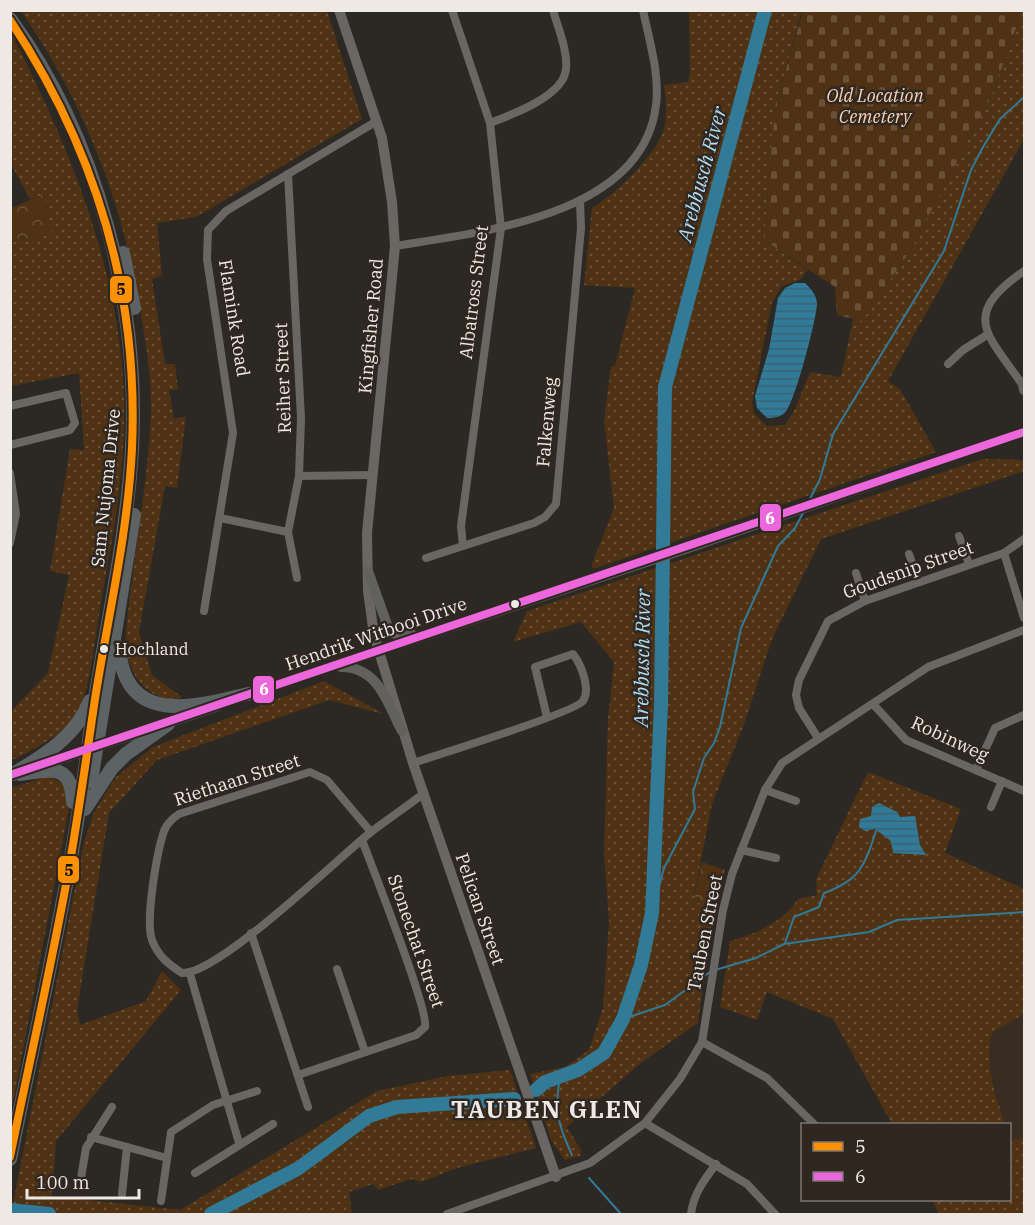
<svg xmlns="http://www.w3.org/2000/svg" width="1035" height="1225" font-family="'IBM Plex Serif',serif">
<defs>
<pattern id="grass-dots" width="8" height="8" patternUnits="userSpaceOnUse" patternTransform="scale(1.5)"><rect width="8" height="8" fill="#4f3214"/><path d="M2 2h.1M6 6h.1" fill="none" stroke="#695036" stroke-width="1.8" stroke-linecap="round"/></pattern>
<pattern id="cemetery-stones" width="16" height="16" patternUnits="userSpaceOnUse" patternTransform="scale(1.5)"><rect width="16" height="16" fill="#4f3214"/><path d="M2 7V4a2 2 0 0 1 4 0v3zM10 15v-3a2 2 0 0 1 4 0v3z" fill="#695036"/></pattern>
<pattern id="park-crowns" width="20" height="18" patternUnits="userSpaceOnUse" patternTransform="scale(1.5)"><rect width="20" height="18" fill="#4f3214"/><path d="M2 6a3 3 0 1 1 6 0M12 15a3 3 0 1 1 6 0" fill="none" stroke="#695036"/></pattern>
<pattern id="water-rules" width="6" height="5" patternUnits="userSpaceOnUse" patternTransform="scale(1.5)"><rect width="6" height="5" fill="#317a98"/><path d="M0 2.5h6" fill="none" stroke="#3b6372"/></pattern>
</defs>
<rect width="100%" height="100%" fill="#2c2824"/>
<path fill="#392d23" d="M1024,1014V1137L1010,1142V1124H1005L988,1064L987,1048L992,1033Z"/>
<g fill="url(#grass-dots)">
<path d="M21,11H327L362,119L196,217L157,223L162,275L152,279L165,364H175L178,389L169,390L174,419L186,416L177,488L165,486L139,632L152,675L182,697L175,702C141,692 132,679 125,645C131,568 147,493 151,415C152,384 147,351 142,321C125,208 86,105 21,11Z"/>
<path d="M689,11H802L775,107L764,240L808,270L800,280L782,286L772,302L752,403L754,413L767,426L785,425L794,411L810,372L841,377L853,319L862,320L912,248L993,92L1022,11H1024V139L888,381L900,389L936,452L593,569L592,564L614,508L604,421L611,366H615L635,288L584,285L592,208C615,194 653,158 663,132C668,119 666,99 664,85L688,82L690,75Z"/>
<path d="M10,31C69,146 119,265 124,396C126,461 115,526 103,590C97,621 92,679 81,706C69,733 35,748 11,761V711L48,673L69,575L50,571L70,449L84,450L79,373L11,386V242L52,234L44,195L30,199L11,164Z"/>
<path d="M982,459L1024,460V471L821,539L772,639L743,727L712,804L693,901L714,906L698,1023L642,1062L567,1127L581,1150L580,1156L565,1160L551,1140L530,1074L565,1067L589,1050L603,1008L609,922L604,853L608,719L614,662L581,622L513,642L527,611Z"/>
<path d="M324,681L384,714L329,700L157,760L109,813L77,1010L80,1025L146,1001L162,971L181,990L56,1141L52,1196L180,1210L377,1091L448,1076L510,1070L536,1148L457,1168L421,1182L411,1179L378,1190L373,1184L349,1192L352,1214H11L84,842L94,812L115,778L153,747Z"/>
<path d="M868,772L961,809L945,853L1024,889V1014L992,1033C983,1064 996,1094 1005,1124H892L833,1019L767,992L757,1020L720,1007L730,941C755,934 784,922 798,899L817,895L816,879Z"/>
<path d="M46,777C65,779 68,791 69,808L11,1113V788Z"/>
<path d="M1024,1137V1214H939L932,1200H1010V1139L1011,1141Z"/>
</g>
<path fill="url(#cemetery-stones)" d="M803,11H1022L993,92L912,248L862,321L837,315L835,287L764,240L775,107Z"/>
<g fill="url(#park-crowns)">
<path d="M44,194L52,234L11,242V208Z"/>
<path d="M702,862L725,870L714,906L693,902Z"/>
</g>
<g fill="url(#water-rules)">
<path d="M795,283H805C811,289 816,294 817,303C817,318 796,397 787,410C782,417 775,418 767,418L757,408L755,396L769,349L778,298L785,288Z"/>
<path d="M879,803L897,812L900,817L915,816L920,845L926,855L893,853L891,841L875,829L865,831L859,827L860,819L871,816L872,807Z"/>
</g>
<g fill="none" stroke-linecap="round" stroke-linejoin="round">
<g stroke="#317a98" stroke-width="2">
<path d="M808,503L820,479L833,434L944,251L971,170L983,147L1000,119L1024,97"/>
<path d="M652,913L664,868L695,809L693,792L704,758L714,743L720,727L741,628L778,546L795,528L803,513"/>
<path d="M785,943L794,917L819,907L824,893C861,880 865,864 876,831"/>
<path d="M715,970L756,958L784,944L869,932L897,920L1024,912"/>
<path d="M623,1019L665,1005L710,972"/>
<path d="M560,1077C554,1110 558,1125 572,1155"/>
<path d="M589,1178L621,1214"/>
</g>
<g stroke="#317a98" stroke-width="14">
<path d="M536,1090L545,1082L578,1070L604,1053L623,1019L641,965L652,913L661,705L665,387L765,10"/>
<path d="M10,1210L49,1214"/>
<path d="M211,1214L299,1168L369,1116L397,1107L514,1099"/>
</g>
<g stroke="#696663" stroke-width="8">
<path d="M452,10L490,123L501,228L461,526L463,546"/>
<path d="M490,123C511,115 564,96 566,69C568,51 558,28 553,10"/>
<path d="M288,174L301,418L299,476L288,532L297,578"/>
<path d="M395,246C481,232 643,216 656,105C660,74 649,40 643,10"/>
<path d="M1024,271C958,317 989,335 1024,387"/>
<path d="M948,364L963,350L987,335"/>
<path d="M10,406L66,393L75,423L70,430L10,445"/>
<path d="M10,473L16,514L10,543"/>
<path d="M299,476L373,475"/>
<path d="M220,518L288,532"/>
<path d="M959,536L969,564"/>
<path d="M1004,553L1024,618"/>
<path d="M909,554L919,582"/>
<path d="M426,558L534,523L545,517L556,504L581,228L580,201"/>
<path d="M856,573L865,601"/>
<path d="M204,611L233,433L207,259L208,230L226,211L377,121"/>
<path d="M873,704L906,740L1024,791"/>
<path d="M818,738L799,708L796,695L799,680L828,621L865,601L1004,553L1024,539"/>
<path d="M413,763C435,756 575,712 583,701C591,689 581,664 573,654L535,667L547,717"/>
<path d="M976,770L995,728L1024,715"/>
<path d="M765,790L796,801"/>
<path d="M991,807L1002,781"/>
<path d="M371,832L327,780L310,772L179,814C173,818 167,823 164,831C157,852 145,920 152,940C158,956 168,964 182,973C218,975 337,859 371,832C388,819 406,807 423,794"/>
<path d="M741,850L776,858"/>
<path d="M251,933L308,1107"/>
<path d="M337,969L365,1052"/>
<path d="M190,974L239,1143"/>
<path d="M702,1042L767,1078L814,1124"/>
<path d="M298,1075L416,1035L425,1027C429,1010 372,867 362,840"/>
<path d="M645,1123L747,1184L775,1214"/>
<path d="M91,1137L167,1158"/>
<path d="M195,1173L273,1124"/>
<path d="M80,1184L86,1148L112,1107"/>
<path d="M122,1194L127,1147"/>
<path d="M161,1201L171,1132L213,1105L257,1091"/>
<path d="M447,1214L590,1163L645,1123L680,1079L702,1042L723,910L732,874L765,790L782,763L928,667L1024,630"/>
<path d="M691,1214C693,1195 704,1180 716,1164"/>
</g>
<path stroke="#696663" stroke-width="10" d="M339,10L382,138L392,202L395,246L367,533L368,591L374,635L413,763L556,1177"/>
<g stroke="#616160" stroke-width="10">
<path d="M1023,384L1024,390"/>
<path d="M368,571L389,630L400,637L413,635"/>
<path d="M341,667C379,667 387,703 402,731"/>
<path d="M241,697L685,549L1024,432"/>
<path d="M34,768L218,706"/>
</g>
<g stroke="#5d6364" stroke-width="14">
<path d="M10,19C97,137 140,305 132,449C127,534 108,617 95,700C88,747 82,794 74,840C56,947 31,1053 10,1159"/>
<path d="M123,253L134,308"/>
<path d="M119,647C125,727 194,707 248,694"/>
<path d="M13,774C45,755 76,736 90,701"/>
<path d="M20,774C51,770 71,762 73,802"/>
<path d="M91,781L134,515"/>
<path d="M85,809L112,768L126,754L168,724"/>
</g>
<defs>
<path id="bus-1" d="M10,20C96,150 139,291 132,448C128,533 108,616 95,699C86,759 78,819 67,879C50,972 29,1064 10,1157"/>
<path id="bus-2" d="M10,775L1024,432"/>
</defs>
<use href="#bus-1" stroke="#302721" stroke-width="12"/>
<use href="#bus-2" stroke="#302721" stroke-width="12"/>
<use href="#bus-1" stroke="#ff9000" stroke-width="8"/>
<use href="#bus-2" stroke="#ec66dc" stroke-width="8"/>
</g>
<g fill="#eee9e4" stroke="#302721" stroke-width="2">
<circle cx="515" cy="604" r="5"/>
<circle cx="104" cy="649" r="5"/>
</g>
<g text-anchor="middle" stroke-width="5" stroke-linejoin="round" paint-order="stroke">
<g font-size="16" fill="#eee9e4" stroke="#302721" text-anchor="start">
<text x="115" y="655">Hochland</text>
</g>
<g font-size="18" font-style="italic" fill="#f7d2b4" stroke="#302721">
<text x="875" y="102">Old Location<tspan x="875" dy="21">Cemetery</tspan></text>
</g>
<g font-size="18" fill="#eee9e4" stroke="#302721">
<text transform="translate(474 292) rotate(-83)" y="6">Albatross Street</text>
<text transform="translate(234 318) rotate(81)" y="6">Flamink Road</text>
<text transform="translate(371 326) rotate(-85)" y="6">Kingfisher Road</text>
<text transform="translate(283 378) rotate(-92)" y="6">Reiher Street</text>
<text transform="translate(547 422) rotate(-85)" y="6">Falkenweg</text>
<text transform="translate(106 488) rotate(-84)" y="6">Sam Nujoma Drive</text>
<text transform="translate(908 570) rotate(-20)" y="6">Goudsnip Street</text>
<text transform="translate(376 634) rotate(-19)" y="6">Hendrik Witbooi Drive</text>
<text transform="translate(950 739) rotate(25)" y="6">Robinweg</text>
<text transform="translate(237 780) rotate(-18)" y="6">Riethaan Street</text>
<text transform="translate(480 909) rotate(71)" y="6">Pelican Street</text>
<text transform="translate(705 933) rotate(-79)" y="6">Tauben Street</text>
<text transform="translate(416 941) rotate(71)" y="6">Stonechat Street</text>
</g>
<g font-size="20" font-style="italic" fill="#afddf4" stroke="#302721">
<text transform="translate(702 174) rotate(-75)" y="7">Arebbusch River</text>
<text transform="translate(642 658) rotate(-89)" y="7">Arebbusch River</text>
</g>
<g font-size="24" font-weight="bold" letter-spacing="1.5" fill="#eee9e4" stroke="#302721">
<text x="547" y="1118">TAUBEN GLEN</text>
</g>
</g>
<g stroke="#302721" stroke-width="2">
<rect x="109" y="275" width="24" height="29" rx="6" fill="#ff9000"/>
<rect x="759" y="503" width="23" height="29" rx="6" fill="#ec66dc"/>
<rect x="252" y="675" width="23" height="29" rx="6" fill="#ec66dc"/>
<rect x="57" y="855" width="23" height="29" rx="6" fill="#ff9000"/>
</g>
<g font-size="16" text-anchor="middle" font-weight="bold" fill="#fff">
<text x="770" y="524">6</text>
<text x="264" y="695">6</text>
</g>
<g font-size="16" text-anchor="middle" font-weight="bold" fill="#111">
<text x="121" y="295">5</text>
<text x="69" y="876">5</text>
</g>
<rect width="1035" height="1225" fill="none" stroke="#eee9e4" stroke-width="24"/>
<rect x="801" y="1123" width="210" height="78" fill="#302721" stroke="#7c756f" stroke-width="1.5"/>
<rect x="813" y="1142" width="30" height="9" fill="#ff9000" stroke="#7c756f" stroke-width="1.5"/>
<text x="855" y="1153" font-size="18" fill="#eee9e4">5</text>
<rect x="813" y="1172" width="30" height="9" fill="#ec66dc" stroke="#7c756f" stroke-width="1.5"/>
<text x="855" y="1183" font-size="18" fill="#eee9e4">6</text>
<path d="M27 1189v9h112v-9" fill="none" stroke="#eee9e4" stroke-width="3"/>
<text x="36" y="1189" font-size="18" fill="#eee9e4" stroke="#302721" stroke-width="4.5" paint-order="stroke">100 m</text>
</svg>
